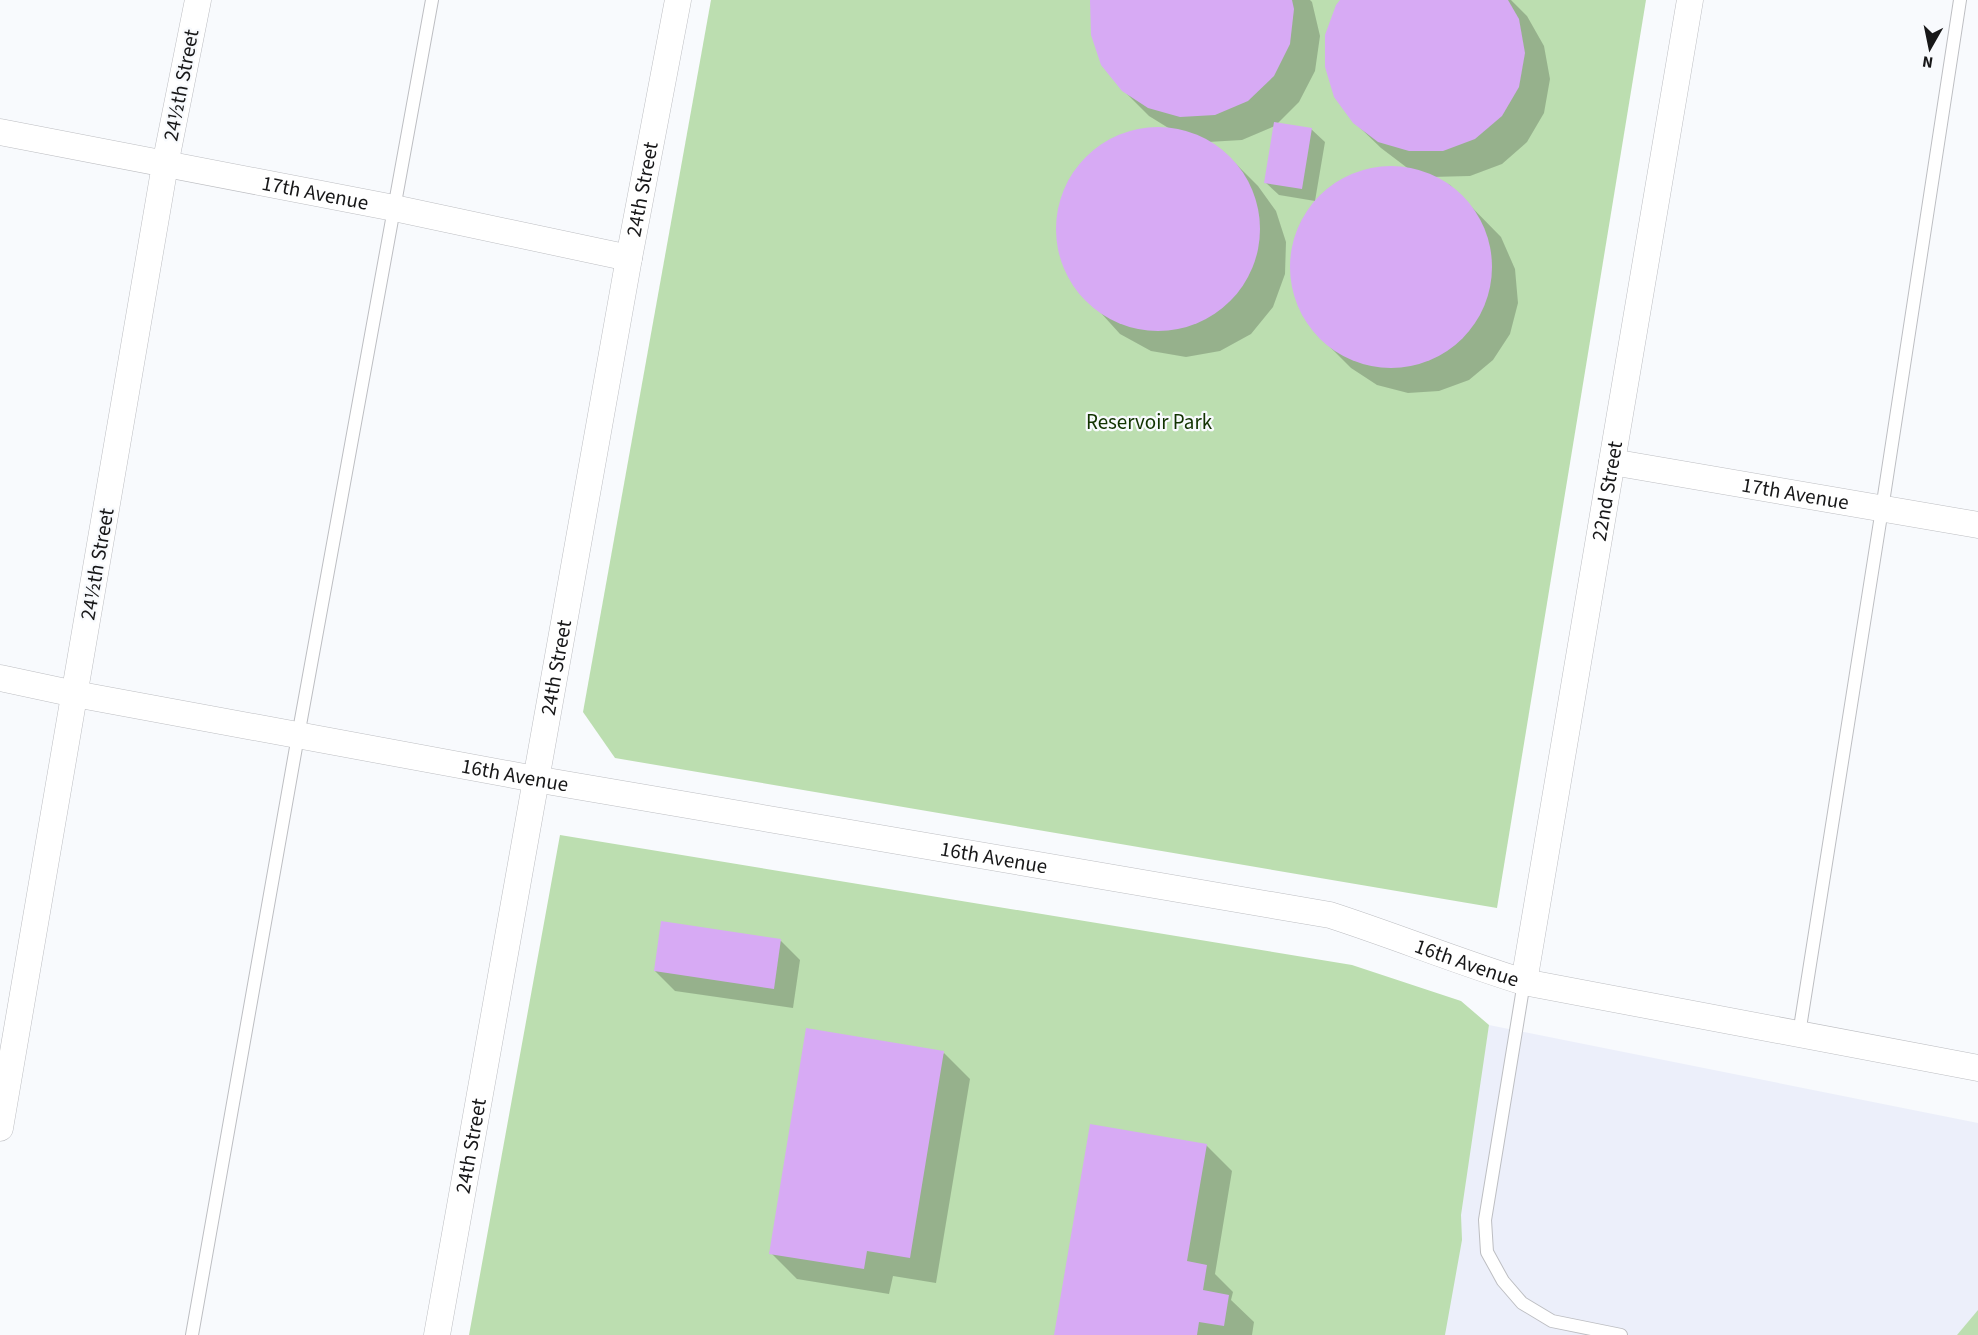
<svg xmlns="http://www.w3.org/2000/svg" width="1978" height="1335" font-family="'Source Sans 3',sans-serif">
<rect width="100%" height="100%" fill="#f8fafd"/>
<path fill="#eceffa" d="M1489,1025L1978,1123V1335H1437Z"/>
<g fill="#bcdeb0">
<path d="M711,0H1646L1497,908L615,758L583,712Z"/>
<path d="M560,835L1352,965L1461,1001L1489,1025L1461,1215L1462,1240L1445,1335H469Z"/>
<path d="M1978,1310V1335H1957Z"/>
</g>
<g fill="#0003">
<path d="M1091,0H1310L1312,2L1320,36L1315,71L1299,102L1277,124L1311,129L1325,142L1315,201L1279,195L1265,182L1275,126L1242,140L1208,142L1231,159L1258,186L1276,211L1286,242L1285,274L1273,307L1251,334L1220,351L1186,357L1151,351L1120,334L1071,280L1058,247V212L1068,182L1087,157L1113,138L1144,129H1170L1149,116L1123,90Z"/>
<path d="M1341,0H1511L1527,16L1544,46L1550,79L1544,113L1527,142L1502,164L1470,176L1431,177L1450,185L1501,237L1515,269L1518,303L1510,334L1493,360L1469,380L1439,391L1408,393L1377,385L1351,368L1324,341L1304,316L1293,287L1291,256L1301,222L1322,195L1350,176L1384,167L1410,170L1381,148L1354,122Z"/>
<path d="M781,941L800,960L793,1008L675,991L655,971Z"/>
<path d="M944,1053L970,1079L936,1283L893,1276L889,1294L797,1279L771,1253Z"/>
<path d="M1206,1145L1232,1171L1215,1274L1233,1292L1231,1300L1254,1322L1252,1335H1056Z"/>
</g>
<g fill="#d7aaf4">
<path d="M1090,0H1292L1294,9L1290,44L1274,76L1248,101L1215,115L1180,117L1148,108L1122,91L1101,65L1091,35Z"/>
<path d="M1340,0H1508L1519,19L1525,53L1519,87L1502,116L1475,139L1443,151H1409L1378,142L1353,123L1334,97L1325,67V35L1336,5Z"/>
<path d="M1274,122L1312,128L1302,189L1264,183Z"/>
<circle cx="1158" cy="229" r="102"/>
<circle cx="1391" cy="267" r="101"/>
<path d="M661,921L781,939L774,989L654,971Z"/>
<path d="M806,1028L944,1051L910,1258L867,1251L864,1269L769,1254Z"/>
<path d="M1090,1124L1207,1144L1187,1261L1207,1265L1203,1290L1229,1295L1224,1326L1199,1322L1197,1335H1054Z"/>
</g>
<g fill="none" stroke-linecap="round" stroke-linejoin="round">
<defs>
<g id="service">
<path d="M1524,982L1485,1220L1487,1252L1503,1281L1522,1303L1552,1321L1621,1335"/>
<path d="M1799,1034L1882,509L1960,0"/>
<path d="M192,1335L298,736L432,0"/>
</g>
<g id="minor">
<path id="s1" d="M0,132L394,208L629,258"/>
<path id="s2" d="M1612,462L1978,525"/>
<path id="s3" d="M0,678L75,694L535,779L1330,915C1395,936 1459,962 1524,982L1978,1068"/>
<path id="s4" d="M1524,982L1690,0"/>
<path d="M0,1128L165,165L198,0"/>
<path id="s5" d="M437,1335L629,258L678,0"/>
</g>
</defs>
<use href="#service" stroke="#bdbec2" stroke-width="14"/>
<use href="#minor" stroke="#bdbec2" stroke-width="27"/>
<use href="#service" stroke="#fff" stroke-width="12"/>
<use href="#minor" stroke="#fff" stroke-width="26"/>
</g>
<g text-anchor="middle" stroke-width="4.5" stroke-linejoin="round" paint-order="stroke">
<g font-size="21" fill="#171718" stroke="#f8fafd">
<text transform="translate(181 85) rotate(-79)" y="7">24½th Street</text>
<text dy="7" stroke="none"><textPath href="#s5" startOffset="1164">24th Street</textPath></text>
<text dy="7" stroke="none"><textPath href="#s1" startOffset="321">17th Avenue</textPath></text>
<text dy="7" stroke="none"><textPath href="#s4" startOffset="498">22nd Street</textPath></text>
<text dy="7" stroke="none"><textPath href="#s2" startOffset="186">17th Avenue</textPath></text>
<text transform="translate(97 564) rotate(-80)" y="7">24½th Street</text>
<text dy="7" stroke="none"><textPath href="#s5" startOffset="678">24th Street</textPath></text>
<text dy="7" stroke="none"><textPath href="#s3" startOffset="524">16th Avenue</textPath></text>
<text dy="7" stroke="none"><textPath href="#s3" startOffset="1010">16th Avenue</textPath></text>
<text dy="7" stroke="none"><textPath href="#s3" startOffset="1496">16th Avenue</textPath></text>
<text dy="7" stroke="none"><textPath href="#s5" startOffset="192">24th Street</textPath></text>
</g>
<g font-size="21" fill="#123301" stroke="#f8fafd">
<text x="1149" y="429">Reservoir Park</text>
</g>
</g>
<g transform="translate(1930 48) rotate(189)" stroke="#f8fafd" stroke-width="4.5" paint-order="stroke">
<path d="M0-4.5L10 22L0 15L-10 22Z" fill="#171718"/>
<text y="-9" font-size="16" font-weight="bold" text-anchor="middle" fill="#171718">N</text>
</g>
</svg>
